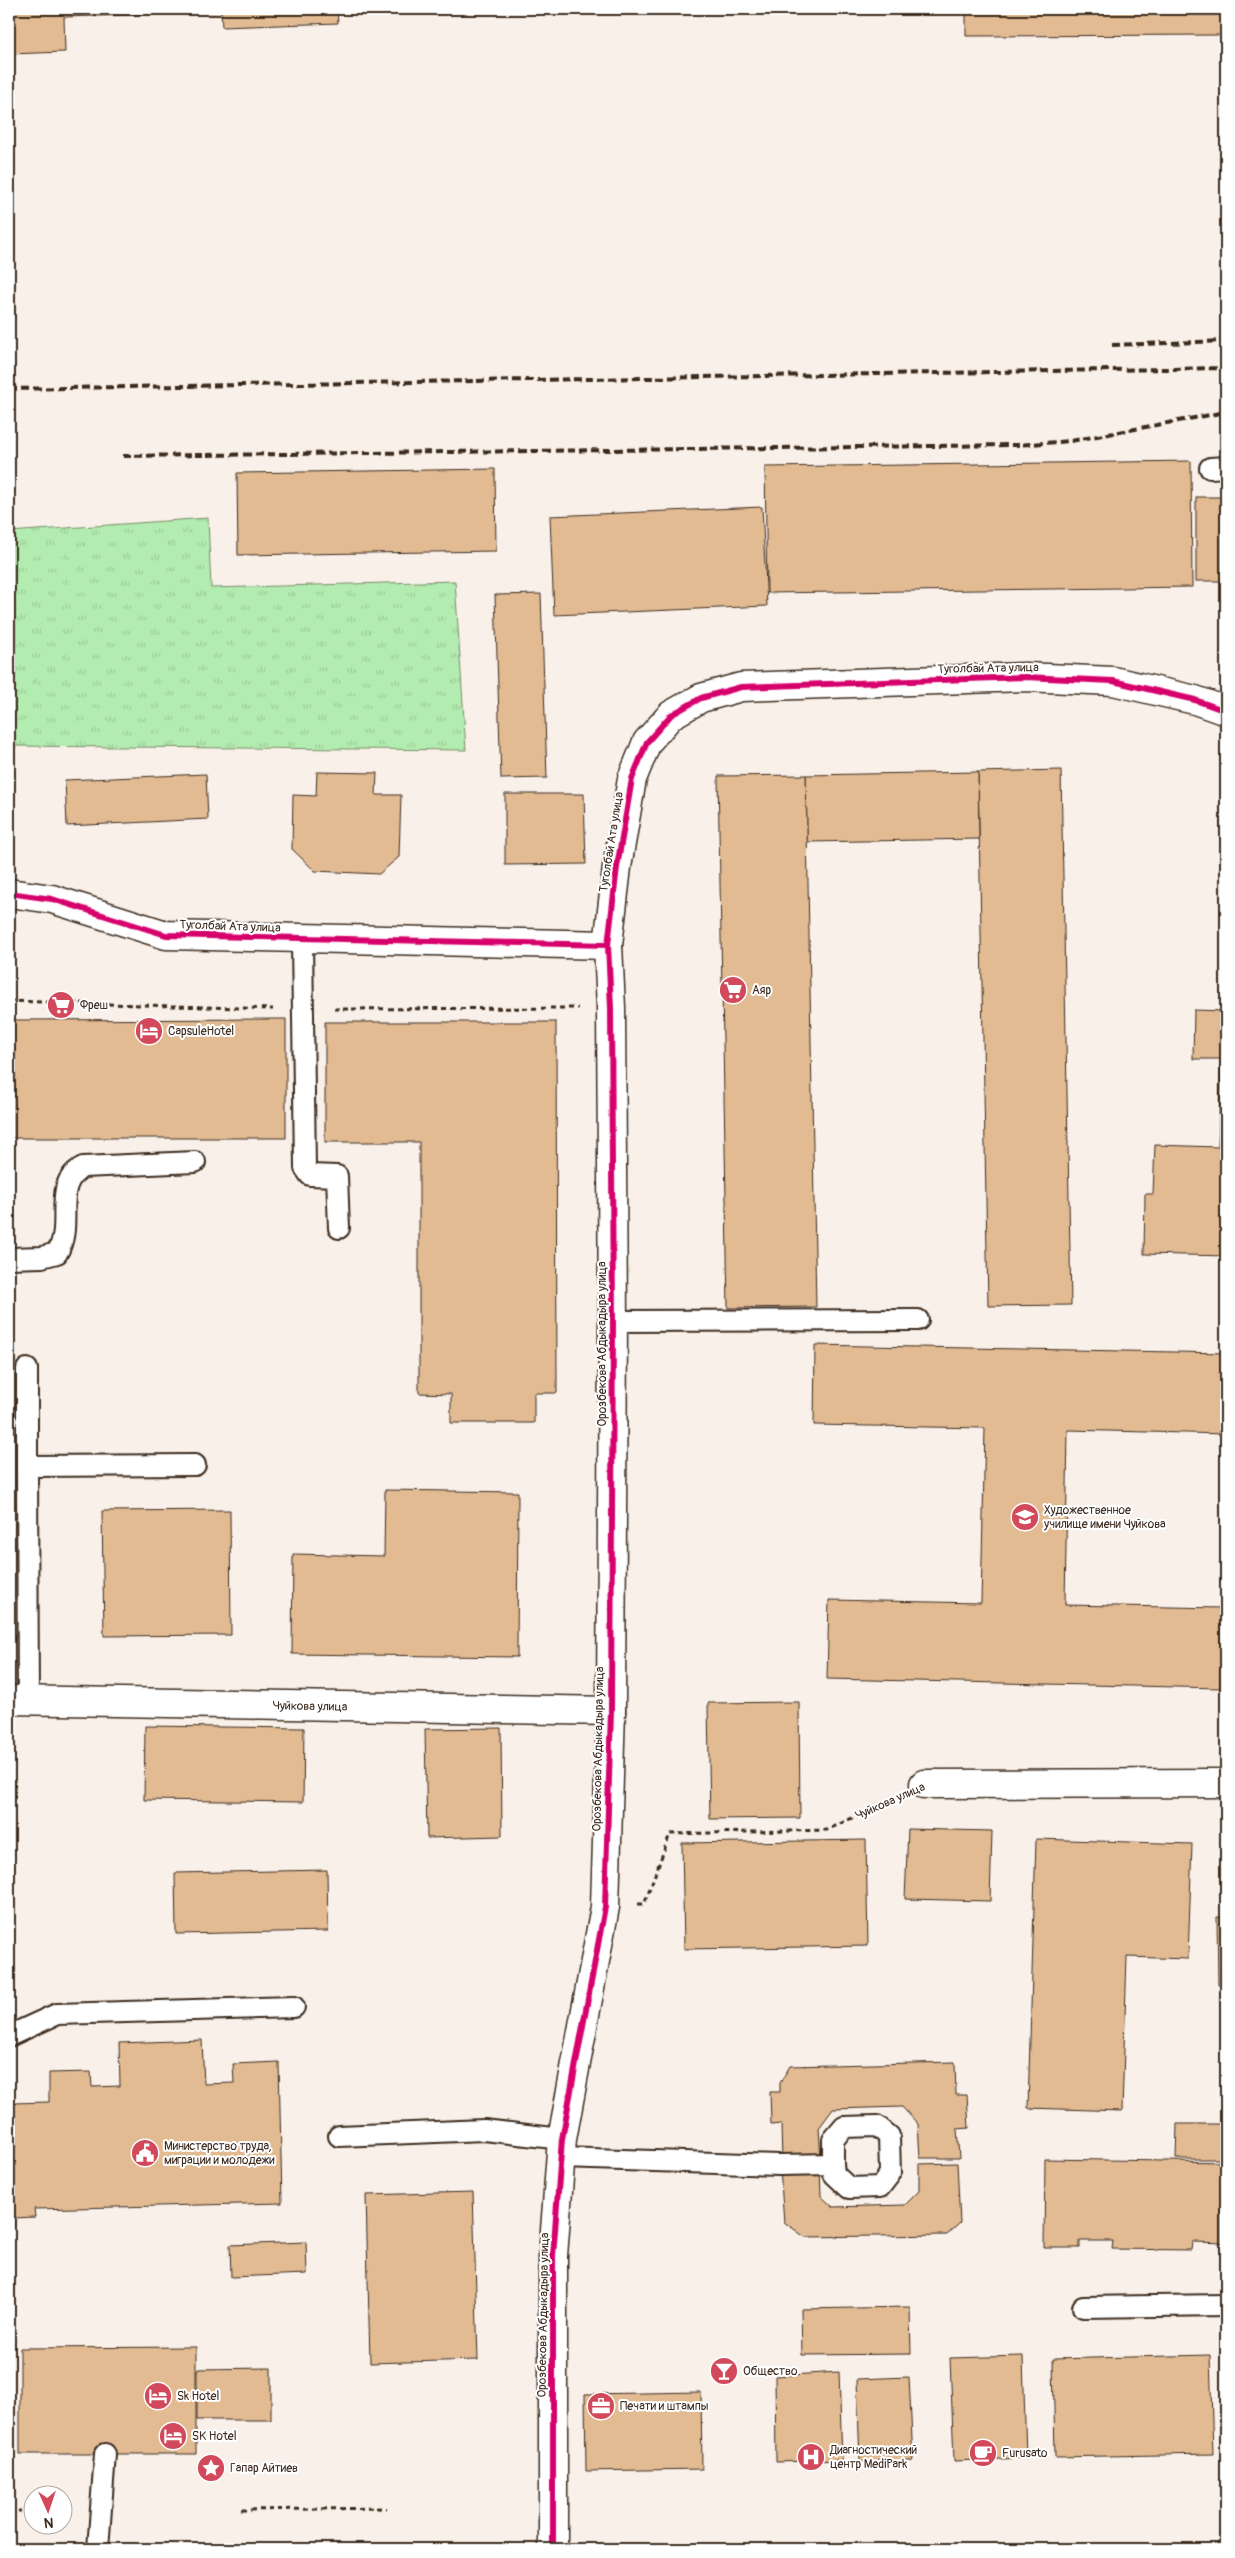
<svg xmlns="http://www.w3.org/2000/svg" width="1235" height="2558" font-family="Pangolin,sans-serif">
<defs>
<pattern id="park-tufts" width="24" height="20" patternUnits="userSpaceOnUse" patternTransform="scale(1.25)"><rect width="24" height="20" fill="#b3ecb0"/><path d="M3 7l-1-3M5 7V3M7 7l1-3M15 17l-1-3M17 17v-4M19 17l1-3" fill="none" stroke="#9bcb97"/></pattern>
</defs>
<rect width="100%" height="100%" fill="#f9f1e9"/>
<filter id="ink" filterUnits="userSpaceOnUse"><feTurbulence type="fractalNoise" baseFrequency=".02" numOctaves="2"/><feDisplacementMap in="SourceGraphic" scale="10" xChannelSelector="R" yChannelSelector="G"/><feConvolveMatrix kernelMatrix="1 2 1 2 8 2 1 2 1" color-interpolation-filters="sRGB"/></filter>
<g filter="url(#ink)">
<path fill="url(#park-tufts)" stroke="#778b67" d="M208,518L211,588L455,581L466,750L9,746V532Z"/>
<g fill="#e2bb93" stroke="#3b2a1e">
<path d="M9,9H337L338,23L222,27L221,12L64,17L65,52L9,54Z"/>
<path d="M838,9H1226V35L966,36V10Z"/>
<path d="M1191,461L1192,587L767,593L765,467Z"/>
<path d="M495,469L496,551L238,555L237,473Z"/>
<rect x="1196" y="497" width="30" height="84"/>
<path d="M762,507L767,606L554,615L550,516Z"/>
<path d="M541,594L547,778L501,779L495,595Z"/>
<path d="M1061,770L1071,1305L988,1306L978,772Z"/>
<path d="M317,772L377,773L376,795H401L399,857L379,874L315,871L292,849L293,795L316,796Z"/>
<path d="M978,772L979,839L807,842L806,775Z"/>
<path d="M206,774L208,819L67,826L65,780Z"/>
<path d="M806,775L816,1307L728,1308L718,776Z"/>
<path d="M505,794H584L586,864L505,865Z"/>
<path d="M1194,1010L1226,1011V1256L1144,1254L1145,1194H1153L1155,1145L1218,1147L1221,1059H1193Z"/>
<path d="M286,1019V1138H9V1020Z"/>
<path d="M325,1022H556L557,1393H534V1423H451V1394L419,1393V1142H325Z"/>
<path d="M815,1345L1226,1353V1434L1068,1430L1065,1605L1222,1608L1220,1688L827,1679L829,1600L981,1603L985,1428L814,1425Z"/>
<path d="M385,1490L518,1492L517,1657L292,1654L293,1554L384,1556Z"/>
<path d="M230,1510L231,1635L104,1636L102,1511Z"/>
<path d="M799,1702L800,1818L710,1819L708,1703Z"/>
<path d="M145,1726L304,1728L303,1802L144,1800Z"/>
<path d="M501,1728L502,1836L427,1838L425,1729Z"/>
<path d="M908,1829L992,1831L990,1901L905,1899Z"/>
<path d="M1036,1839L1192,1844L1188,1959L1127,1957L1122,2111L1028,2108Z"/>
<path d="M866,1840L868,1946L684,1949L682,1843Z"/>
<path d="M327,1870L328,1931L176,1934L175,1873Z"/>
<path d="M1217,1917H1226V1984H1218Z"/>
<path d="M202,2040L204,2084L234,2083L233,2064L279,2062L282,2203L34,2209L35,2217L14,2218V2227L9,2228V2083L11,2103L49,2102V2073L91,2072L92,2087L120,2086L119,2043Z"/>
<path d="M955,2062L956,2095H967L969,2128L957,2129L959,2158H920L918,2124L902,2107L833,2109L819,2128L821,2161L782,2162L781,2124L771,2125L770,2092H780V2083L790,2066Z"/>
<path d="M1177,2124H1226V2159H1176Z"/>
<path d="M1045,2159L1226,2162V2243L1192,2242L1191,2250L1112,2249L1113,2241H1080V2248H1044Z"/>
<path d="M957,2163L960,2223L947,2235L805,2237L784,2222L780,2169L820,2168L821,2196L833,2207L905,2205L919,2191V2164Z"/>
<path d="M473,2192L478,2360L370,2363L366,2195Z"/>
<path d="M306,2242L307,2274L231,2277L230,2245Z"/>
<path d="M910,2307L911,2354L802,2355L801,2309Z"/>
<path d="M196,2347V2454H20V2348Z"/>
<path d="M1210,2355L1213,2454L1055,2457L1053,2359Z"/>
<path d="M1023,2356L1026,2458L954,2461L950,2358Z"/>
<path d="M271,2368V2420H197V2369Z"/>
<path d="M839,2372L842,2460L776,2462L775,2376Z"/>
<path d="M909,2377L913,2460L860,2462L857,2379Z"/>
<path d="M701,2392L702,2469L586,2471L585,2394Z"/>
</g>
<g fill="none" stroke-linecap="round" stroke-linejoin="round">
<defs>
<g id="service">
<path d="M1210,468L1226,467"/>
<path d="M302,940L305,1168L310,1175L337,1176L339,1228"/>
<path d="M9,1258L42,1257L57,1253C75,1223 50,1185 83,1167L195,1162"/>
<path d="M613,1321L918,1320"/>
<path d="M27,1369V1466"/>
<path d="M28,1700L27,1466L195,1465"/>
<path d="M9,2036L57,2014L294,2007"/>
<path d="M339,2136L484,2130L562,2139"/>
<path d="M561,2158L779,2165L833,2164L834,2174L849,2188L880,2187L890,2174L889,2136L877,2126L844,2127L833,2140V2164"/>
<path d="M1083,2307L1226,2305"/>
<path d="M98,2549L105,2454"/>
</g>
<g id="minor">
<path d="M9,893L52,899L166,935L608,945"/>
<path d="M9,1700L611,1711"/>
<path d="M924,1784L1226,1783"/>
<path d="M553,2549V2256L562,2139L605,1907L611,1711L613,1321L611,1008L608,945L617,867L632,779L647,742L671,715L701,698L741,687L1025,677L1113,681L1195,700L1226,711"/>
</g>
</defs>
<use href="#service" stroke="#3b2a1e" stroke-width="24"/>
<use href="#minor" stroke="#3b2a1e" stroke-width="31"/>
<g stroke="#3b2a1e" stroke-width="3" stroke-dasharray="5 4" stroke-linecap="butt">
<path d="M9,1001L273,1009"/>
<path d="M334,1009L578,1008"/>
<path d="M638,1904H644L670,1834L827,1830L894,1798"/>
<path d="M241,2510L386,2508"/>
<path d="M9,2511H21"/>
</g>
<use href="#service" stroke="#fff" stroke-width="20"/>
<use href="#minor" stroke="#fff" stroke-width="28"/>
<g stroke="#3b2a1e" stroke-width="4" stroke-dasharray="8 4" stroke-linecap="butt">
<path d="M1112,345L1226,341"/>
<path d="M9,389L1226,368"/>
<path d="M123,456L1017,445L1071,441L1226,412"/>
</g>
<defs>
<g id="cycleway">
<path d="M9,893L52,899L166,935L608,945"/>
<path d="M553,2549V2256L562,2139L605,1907L611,1711L613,1321L611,1008L608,945L617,867L632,779L647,742L671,715L701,698L741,687L1025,677L1113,681L1195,700L1226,711"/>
</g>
</defs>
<use href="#cycleway" stroke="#fff" stroke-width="9"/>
<use href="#cycleway" stroke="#d6006c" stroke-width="6"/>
</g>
</g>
<defs>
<symbol id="supermarket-disc" viewBox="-11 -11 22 22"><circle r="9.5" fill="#d1495b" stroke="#fff"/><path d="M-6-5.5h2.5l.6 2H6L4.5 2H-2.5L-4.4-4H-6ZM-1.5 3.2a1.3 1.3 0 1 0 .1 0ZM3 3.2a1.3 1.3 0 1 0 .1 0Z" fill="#fff"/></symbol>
<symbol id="hotel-disc" viewBox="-11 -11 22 22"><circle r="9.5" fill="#d1495b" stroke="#fff"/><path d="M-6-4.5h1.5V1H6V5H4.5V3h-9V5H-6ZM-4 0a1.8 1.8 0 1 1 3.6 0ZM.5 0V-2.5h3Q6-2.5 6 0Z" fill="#fff"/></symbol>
<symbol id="university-disc" viewBox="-11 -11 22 22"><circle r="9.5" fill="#d1495b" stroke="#fff"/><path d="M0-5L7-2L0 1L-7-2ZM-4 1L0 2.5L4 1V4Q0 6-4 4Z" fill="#fff"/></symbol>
<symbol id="civic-disc" viewBox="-11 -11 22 22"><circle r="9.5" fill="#d1495b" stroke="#fff"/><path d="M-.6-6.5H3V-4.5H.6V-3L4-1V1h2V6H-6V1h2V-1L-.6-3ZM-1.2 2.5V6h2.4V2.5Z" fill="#fff"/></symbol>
<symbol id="bar-disc" viewBox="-11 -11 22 22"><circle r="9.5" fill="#d1495b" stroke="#fff"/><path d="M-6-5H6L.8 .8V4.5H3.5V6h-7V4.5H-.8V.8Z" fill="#fff"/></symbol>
<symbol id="office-disc" viewBox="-11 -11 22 22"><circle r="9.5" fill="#d1495b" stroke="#fff"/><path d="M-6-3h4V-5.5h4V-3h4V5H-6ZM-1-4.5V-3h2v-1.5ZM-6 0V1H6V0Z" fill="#fff"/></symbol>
<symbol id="cafe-disc" viewBox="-11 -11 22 22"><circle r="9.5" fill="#d1495b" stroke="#fff"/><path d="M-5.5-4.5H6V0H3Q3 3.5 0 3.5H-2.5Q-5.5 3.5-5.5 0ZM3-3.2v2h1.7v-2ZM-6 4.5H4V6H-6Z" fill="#fff"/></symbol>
<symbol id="hospital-disc" viewBox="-11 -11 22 22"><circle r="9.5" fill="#d1495b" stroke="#fff"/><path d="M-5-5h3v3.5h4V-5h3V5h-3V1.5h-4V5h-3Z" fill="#fff"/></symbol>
<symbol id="sight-disc" viewBox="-11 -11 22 22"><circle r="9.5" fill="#d1495b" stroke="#fff"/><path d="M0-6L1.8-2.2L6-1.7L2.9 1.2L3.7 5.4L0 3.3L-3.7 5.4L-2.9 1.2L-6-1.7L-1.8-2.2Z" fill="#fff"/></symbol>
</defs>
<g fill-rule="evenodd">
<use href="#supermarket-disc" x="717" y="974" width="32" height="32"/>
<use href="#supermarket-disc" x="45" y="989" width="32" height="32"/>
<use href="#hotel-disc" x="133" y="1015" width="32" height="32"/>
<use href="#university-disc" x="1009" y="1501" width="32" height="32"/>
<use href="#civic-disc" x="129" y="2137" width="32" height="32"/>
<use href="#bar-disc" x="708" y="2355" width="32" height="32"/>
<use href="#hotel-disc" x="142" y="2380" width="32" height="32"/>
<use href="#office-disc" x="585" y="2390" width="32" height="32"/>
<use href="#hotel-disc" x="157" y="2420" width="32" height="32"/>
<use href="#cafe-disc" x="967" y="2437" width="32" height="32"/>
<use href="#hospital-disc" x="795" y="2441" width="32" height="32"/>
<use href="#sight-disc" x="195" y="2452" width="32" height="32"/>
</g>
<g text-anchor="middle" stroke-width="4" stroke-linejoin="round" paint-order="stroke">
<g font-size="12" fill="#3b2a1e" stroke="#fff">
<text transform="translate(988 668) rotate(-1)" y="4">Туголбай Ата улица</text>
<text transform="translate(611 842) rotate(-81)" y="4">Туголбай Ата улица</text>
<text transform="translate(230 926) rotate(2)" y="4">Туголбай Ата улица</text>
<text transform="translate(602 1344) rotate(-90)" y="4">Орозбекова Абдыкадыра улица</text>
<text transform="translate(310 1706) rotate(1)" y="4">Чуйкова улица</text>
<text transform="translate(598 1749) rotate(-89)" y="4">Орозбекова Абдыкадыра улица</text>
<text transform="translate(890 1801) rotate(-24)" y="4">Чуйкова улица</text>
<text transform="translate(543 2315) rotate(-89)" y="4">Орозбекова Абдыкадыра улица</text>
</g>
<g font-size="12" fill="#3b2a1e" stroke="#fff" text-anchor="start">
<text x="752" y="994">Аяр</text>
<text x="80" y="1009">Фреш</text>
<text x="168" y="1035">CapsuleHotel</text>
<text x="1044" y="1514">Художественное<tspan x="1044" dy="14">училище имени Чуйкова</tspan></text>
<text x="164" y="2150">Министерство труда,<tspan x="164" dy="14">миграции и молодежи</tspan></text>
<text x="743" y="2375">Общество</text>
<text x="177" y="2400">Sk Hotel</text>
<text x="620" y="2410">Печати и штампы</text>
<text x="192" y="2440">SK Hotel</text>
<text x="830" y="2454">Диагностический<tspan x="830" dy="14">центр MediPark</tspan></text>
<text x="1002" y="2457">Furusato</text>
<text x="230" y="2472">Гапар Айтиев</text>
</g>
</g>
<rect width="1235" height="2558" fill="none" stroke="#fff" stroke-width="30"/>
<rect x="15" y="15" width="1205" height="2528" fill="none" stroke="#3b2a1e" stroke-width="2" filter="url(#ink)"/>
<g transform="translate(48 2510) rotate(177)"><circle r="24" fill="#ffffff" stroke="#b1aaa5"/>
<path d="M0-4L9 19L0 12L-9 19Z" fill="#d1495b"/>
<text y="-8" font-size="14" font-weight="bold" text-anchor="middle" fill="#3b2a1e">N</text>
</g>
</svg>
